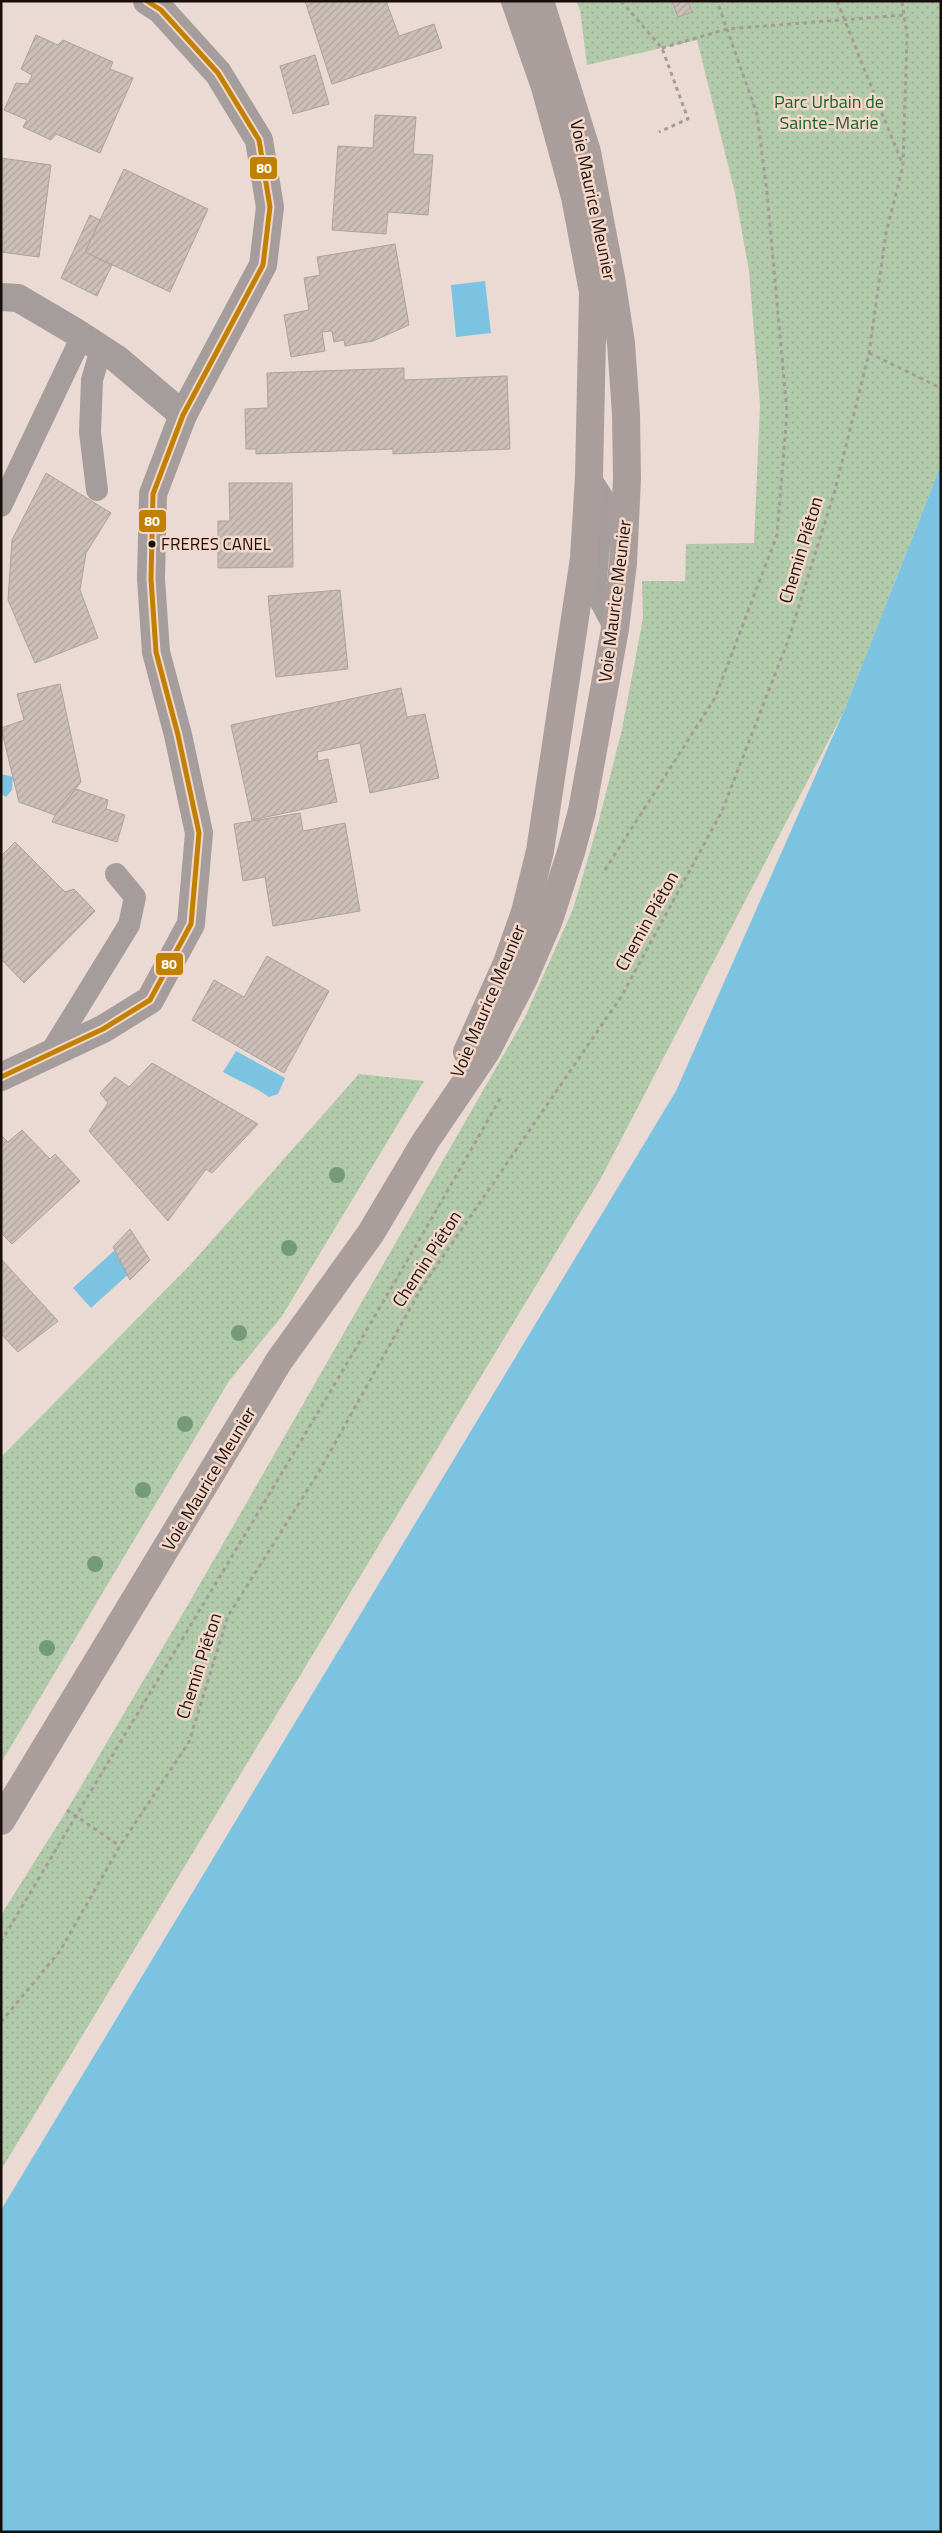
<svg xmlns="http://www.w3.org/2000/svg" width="942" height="2533" font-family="'Titillium Web',sans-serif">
<defs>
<pattern id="park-dots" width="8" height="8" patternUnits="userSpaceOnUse" patternTransform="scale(1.25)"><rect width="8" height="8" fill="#b1caaa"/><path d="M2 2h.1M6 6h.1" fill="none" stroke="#98ac91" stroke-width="1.8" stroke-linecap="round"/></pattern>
<pattern id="building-hatch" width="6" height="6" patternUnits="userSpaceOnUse" patternTransform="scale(1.25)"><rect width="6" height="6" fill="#ccbfb9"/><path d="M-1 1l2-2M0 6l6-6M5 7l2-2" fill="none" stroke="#afa39e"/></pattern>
</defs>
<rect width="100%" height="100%" fill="#ebdad3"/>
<g fill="url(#park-dots)">
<path d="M576,1H941V465L844,711L601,1178L1,2170V1915L67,1810L189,1603L524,1019L573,909L598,824L622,729L643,618L642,581H685L686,544L754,543L760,405L749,271L735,193L697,40L587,65L580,10Z"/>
<path d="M359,1074L424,1081L282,1316L229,1381L1,1763V1457L191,1264Z"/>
</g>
<g fill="#7cc3e1">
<path d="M485,281L491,333L456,337L451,285Z"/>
<path d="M941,465V2532H1V2210L676,1091L844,711Z"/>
<path d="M1,774L13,777L12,790L6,797L1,794Z"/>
<path d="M236,1051L285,1078L278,1094L269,1097C254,1086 238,1081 223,1072Z"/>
<path d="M116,1249L133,1270L91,1308L73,1288Z"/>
</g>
<g fill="url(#building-hatch)" stroke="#aea19b">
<path d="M305,1H386L399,36L434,24L442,48L332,84Z"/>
<path d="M672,1H688L692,12L678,17Z"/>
<path d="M36,35L58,45L63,40L113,62L110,69L133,78L100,153L56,134L51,140L23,127L27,120L4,110L16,83L28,84L32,75L21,69Z"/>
<path d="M315,55L329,104L293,114L280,66Z"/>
<path d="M375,115L416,117L413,154L433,155L428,215L388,212L386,234L332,230L338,146L373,148Z"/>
<path d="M1,158L51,165L39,257L1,252Z"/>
<path d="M124,169L208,209L170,292L85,252Z"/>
<path d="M90,215L100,220L85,252L112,265L97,296L61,278Z"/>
<path d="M395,244L409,325L373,341L345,346L344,340L334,342L332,331L322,332L325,351L291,357L284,315L309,310L304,278L320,275L317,257Z"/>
<path d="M404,368V380L507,376L510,449L393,454V449L256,454V449H246L245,409L268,408L267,373Z"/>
<path d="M46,473L111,513L86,553L80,590L98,638L35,663L8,600L12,540Z"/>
<path d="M229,483H292L293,567L218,568V521H230Z"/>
<path d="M340,590L348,669L276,677L268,596Z"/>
<path d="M60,684L81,782L55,815L19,802L1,728L24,720L17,694Z"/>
<path d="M401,688L407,717L425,714L439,778L370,793L360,743L317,752L318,761L328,759L337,802L252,820L231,725Z"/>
<path d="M76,789L108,800L106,809L125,815L117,842L52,822L55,815Z"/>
<path d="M300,813L303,831L345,823L360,911L273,926L265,877L243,881L234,824Z"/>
<path d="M15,842L65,892L74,889L95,911L24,983L1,959V856Z"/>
<path d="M267,956L329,991L284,1073L192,1020L214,980L244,997Z"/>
<path d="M152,1063L258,1124L212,1173L206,1169L168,1221L89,1131L108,1103L100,1093L115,1077L129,1087Z"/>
<path d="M22,1130L50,1159L55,1154L80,1181L12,1244L1,1233V1135L8,1142Z"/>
<path d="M130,1229L150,1260L130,1280L113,1247Z"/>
<path d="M1,1259L58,1321L18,1352L1,1334Z"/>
</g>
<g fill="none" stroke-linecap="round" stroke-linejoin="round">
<g stroke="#a59c98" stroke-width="3" stroke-dasharray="4 4" stroke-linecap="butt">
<path d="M621,1L662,48L688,119L659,132"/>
<path d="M837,1L902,163"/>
<path d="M662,48L727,29L904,15"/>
<path d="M869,353L941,388"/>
<path d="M605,870L715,698L777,535L787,412L767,193L757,114L717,1"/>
<path d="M67,1810L120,1846"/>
<path d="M1,1942C168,1660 341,1381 502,1095"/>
<path d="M1,2022L60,1951L120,1846L189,1742L228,1616L320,1470L422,1287L621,997L722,811L788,641L835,490L869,353L886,233L903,166L907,35L902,1"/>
</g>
<g stroke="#a49d9c" stroke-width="22">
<path d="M589,476L603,498L595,591L615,629"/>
<path d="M97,490L90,432L92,380L101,349"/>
<path d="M1,506L82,336"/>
<path d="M49,1055L129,925L135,897L116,874"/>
</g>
<g stroke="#a49d9c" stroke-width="28">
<path d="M1,297L18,298L74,331L117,359L183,415"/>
<path d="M1,1077L103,1029L150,1000L191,924L199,833L178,735L156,652L151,579L153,494L183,415L263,265L270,207L259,140L218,73L161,10L147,1"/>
</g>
<g stroke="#aa9e9c" stroke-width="28">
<path d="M467,1052L507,963L525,912L540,851L584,558L589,476L593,292L575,197L545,87L515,1"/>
<path d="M1,1821L279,1361L371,1233L425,1142L486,1052L524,978L549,920L571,852L582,811L615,629L623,563L627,479L626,414L621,343L611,278L587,152L540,1"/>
</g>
<defs>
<path id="bus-1" d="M1,1077L103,1029L150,1000L191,924L199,833L178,735L156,652L151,579L153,494L183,415L263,265L270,207L259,140L218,73L161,10L147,1"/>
</defs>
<use href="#bus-1" stroke="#f5d7c9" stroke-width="9"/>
<use href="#bus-1" stroke="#c08002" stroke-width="5"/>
</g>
<g fill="#749a77">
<circle cx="337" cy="1175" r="8"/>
<circle cx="289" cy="1248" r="8"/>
<circle cx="239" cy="1333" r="8"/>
<circle cx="185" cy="1424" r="8"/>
<circle cx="143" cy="1490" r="8"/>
<circle cx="95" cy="1564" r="8"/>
<circle cx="47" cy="1648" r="8"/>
</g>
<circle fill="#190f0a" stroke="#f5d7c9" stroke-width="2" cx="152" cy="544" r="4.5"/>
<g text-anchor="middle" stroke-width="5" stroke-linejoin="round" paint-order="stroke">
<g font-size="17" fill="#190f0a" stroke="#f5d7c9" text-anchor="start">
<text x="161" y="550">FRERES CANEL</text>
</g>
<g font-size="18" fill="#13652b" stroke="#f5d7c9">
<text x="829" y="108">Parc Urbain de<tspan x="829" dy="21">Sainte-Marie</tspan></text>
</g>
<g font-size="18" fill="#190f0a" stroke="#f5d7c9">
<text transform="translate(593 200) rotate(78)" y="6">Voie Maurice Meunier</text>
<text transform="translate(801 550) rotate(-73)" y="6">Chemin Piéton</text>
<text transform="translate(615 601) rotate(-83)" y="6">Voie Maurice Meunier</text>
<text transform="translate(647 921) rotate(-61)" y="6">Chemin Piéton</text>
<text transform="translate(488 1001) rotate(-67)" y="6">Voie Maurice Meunier</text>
<text transform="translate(427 1259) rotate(-57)" y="6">Chemin Piéton</text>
<text transform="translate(209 1479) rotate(-59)" y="6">Voie Maurice Meunier</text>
<text transform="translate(199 1666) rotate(-72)" y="6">Chemin Piéton</text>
</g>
</g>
<g stroke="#f5d7c9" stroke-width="2">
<rect x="249" y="156" width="29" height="24" rx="5" fill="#c08002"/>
<rect x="138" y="509" width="29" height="24" rx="5" fill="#c08002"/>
<rect x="155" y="952" width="29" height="24" rx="5" fill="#c08002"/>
</g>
<g font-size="14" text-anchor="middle" font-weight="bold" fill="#fff">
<text x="264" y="173">80</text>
<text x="152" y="526">80</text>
<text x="169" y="969">80</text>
</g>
<rect width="942" height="2533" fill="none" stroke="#190f0a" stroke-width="5"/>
</svg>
